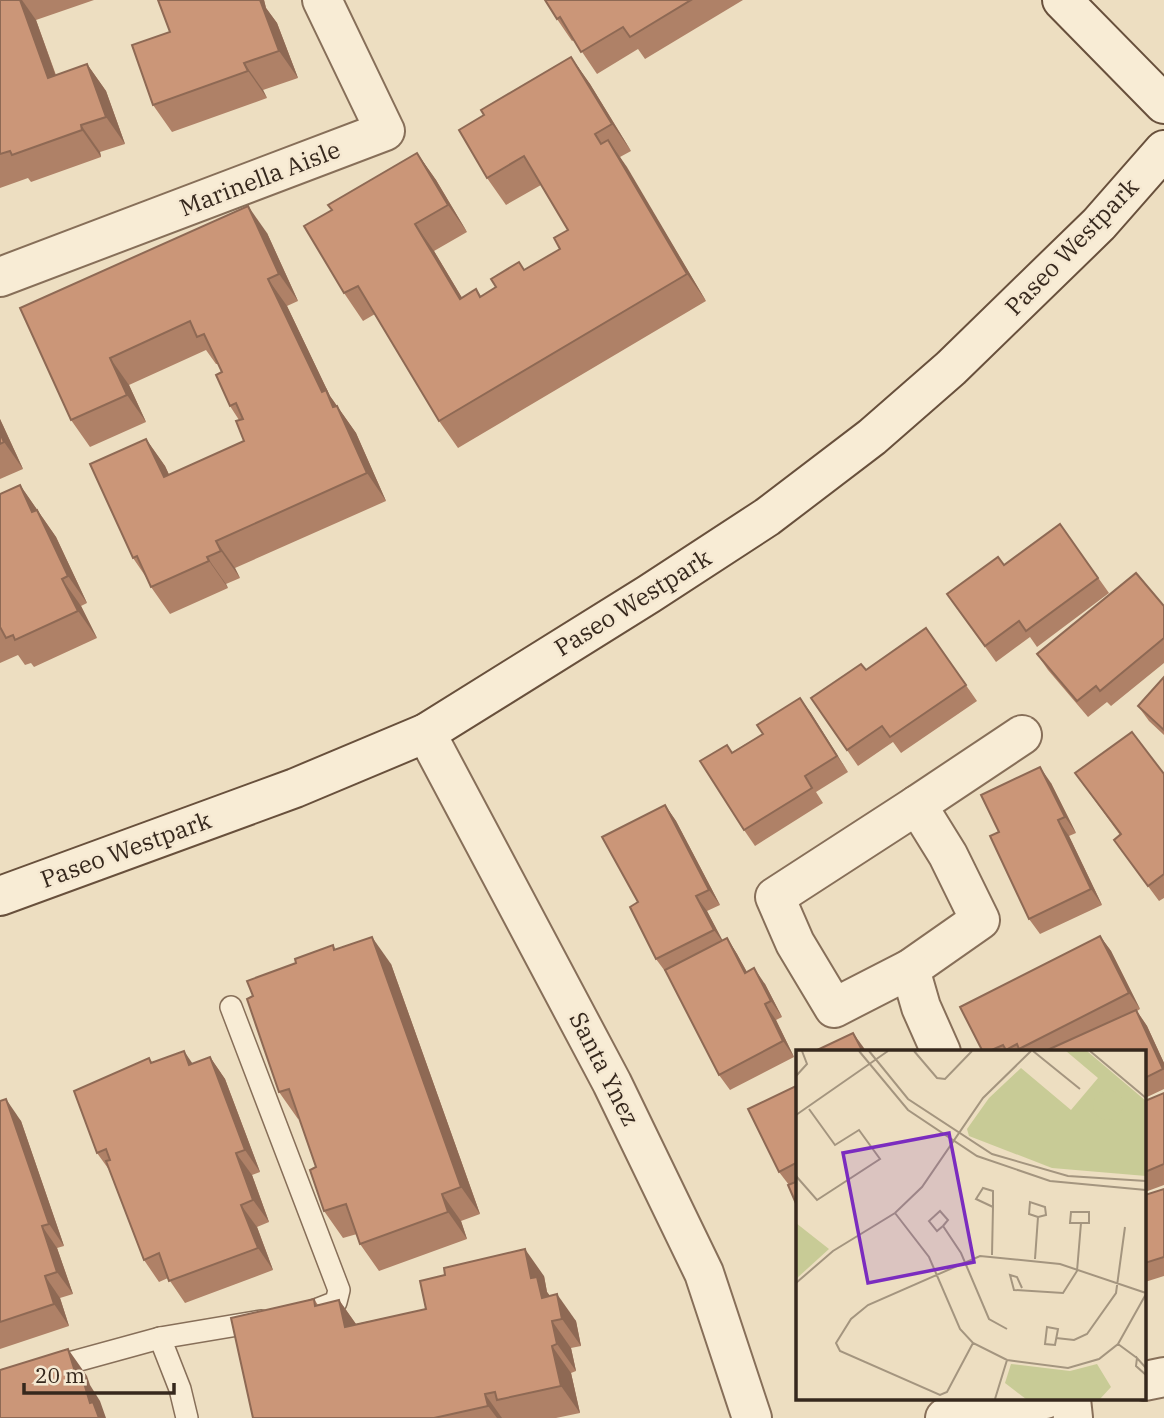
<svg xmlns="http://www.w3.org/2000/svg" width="1164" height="1418" font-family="'IBM Plex Serif',serif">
<rect width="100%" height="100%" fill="#eddec1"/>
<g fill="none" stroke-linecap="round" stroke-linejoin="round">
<defs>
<g id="lane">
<path d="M231,1007L339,1290L336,1302L313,1311"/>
<path d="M0,1382L160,1338"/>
<path d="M187,1418L180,1389L160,1338L261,1321"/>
</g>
<g id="street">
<path d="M0,277L385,131L322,0"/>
<path d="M426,733L612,1083L704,1273L752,1418"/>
<path d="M917,805L948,855L980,920L910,969L834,1008L795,943L775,897Z"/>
<path d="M917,805L1022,735"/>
<path d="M910,969L921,1007L941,1052"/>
<path d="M1145,1381L1164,1377"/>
<path d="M1071,1399L1073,1418"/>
<path d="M945,1418L1045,1399"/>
</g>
<g id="secondary">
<path d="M1062,0L1164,104"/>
<path d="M0,896L295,788L426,733L649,594L767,517L872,437L951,368L1099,224L1164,150"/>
</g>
</defs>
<use href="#lane" stroke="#876f59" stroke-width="24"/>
<use href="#street" stroke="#876f59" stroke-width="42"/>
<use href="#secondary" stroke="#68503c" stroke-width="42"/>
<use href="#lane" stroke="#f8ecd5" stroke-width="21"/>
<use href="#street" stroke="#f8ecd5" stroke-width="38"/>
<use href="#secondary" stroke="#f8ecd5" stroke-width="38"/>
</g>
<g fill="#af8167">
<path d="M0,0H94L36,20L56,75L87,64L106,91L125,144L100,152L101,157L31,182L28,178L0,188Z"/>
<path d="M158,0H264L266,8L277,23L298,78L263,90L267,98L172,132L153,105L170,32Z"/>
<path d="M545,0H743L645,59L638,49L597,74L574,40L572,41L557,19Z"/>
<path d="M571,57L590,84L631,151L620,157L706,301L458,448L439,421L375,314L363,321L344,293L332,210L417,153L436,180L467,232L434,251L462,298L476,289L481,296L560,249L568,230L541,185L506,205L487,178L484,115Z"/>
<path d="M267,233L298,301L287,306L330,396L356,433L386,501L235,568L240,578L226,584L228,588L170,614L151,587L146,577L133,558L146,439L165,466L169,475L244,441L239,420L230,406L222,372L218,364H216L206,350L129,385L146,422L90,447L71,420L20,308Z"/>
<path d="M0,419L23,469L0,479Z"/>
<path d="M20,485L56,537L87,603L81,606L97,638L34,667L31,663L25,665L18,655L0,663V494Z"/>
<path d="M1060,524L1109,593L1037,647L1030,637L996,662L947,594L1004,565Z"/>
<path d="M1164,606V663L1111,706L1107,702L1088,717L1048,670L1037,654Z"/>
<path d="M926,628L977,701L901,753L893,742L858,766L811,698L866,670Z"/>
<path d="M1164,677V735L1149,721L1138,706Z"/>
<path d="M800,698L848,772L816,792L823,803L755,846L744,830L732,752L763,734Z"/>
<path d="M1075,773L1164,774V898L1159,901L1114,840L1120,835Z"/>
<path d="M1051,783L1076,833L1069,836L1102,905L1040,934L1029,919L999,832Z"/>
<path d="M665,805L676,821L720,905L707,911L722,940L727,938L737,954L747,972L765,984L782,1017L776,1020L794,1057L730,1090L719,1075L667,974L656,959L638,902Z"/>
<path d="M1100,936L1111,951L1140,1009L1137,1011L1147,1026L1164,1063V1089L1145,1098V1052H983Z"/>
<path d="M333,945L336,950L391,964L480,1214L461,1221L467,1239L379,1271L360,1244L357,1234L343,1238L324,1211L316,1167L299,1118L298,1119L279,1092L253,996L296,963Z"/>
<path d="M210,1057L225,1079L260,1172L252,1175L269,1222L257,1227L273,1270L185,1303L168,1278L159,1282L144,1260L110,1171L97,1153L149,1058L152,1062L193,1064Z"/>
<path d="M798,1085V1208L789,1185L779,1172Z"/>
<path d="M1164,1093V1185L1145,1192V1101Z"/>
<path d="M0,1101L21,1121L64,1246L57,1248L73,1294L60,1298L69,1326L0,1349Z"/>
<path d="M1164,1189V1276L1145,1282V1195Z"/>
<path d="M544,1276L547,1292L550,1296L576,1321L581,1346L571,1348L576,1371L571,1373L580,1413L556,1418H253L314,1299L318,1305L339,1300L356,1324L426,1309Z"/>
</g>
<g fill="#8e6954">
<path d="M20,0H22L36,20L66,105L48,78Z"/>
<path d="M255,0H264L266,8L277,23L298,78L279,51Z"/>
<path d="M571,57L590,84L631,151L612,124Z"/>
<path d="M244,63L263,90L267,98L248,71Z"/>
<path d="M87,64L106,91L125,144L106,117Z"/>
<path d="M81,125L100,152L101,157L82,130Z"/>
<path d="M608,140L627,167L706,301L687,274Z"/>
<path d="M417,153L436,180L467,232L448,205Z"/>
<path d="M248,206L267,233L298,301L279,274Z"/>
<path d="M415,224L434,251L479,326L460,299Z"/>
<path d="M268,279L287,306L330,396L356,433L386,501L367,473L322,392Z"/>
<path d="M110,358L129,385L146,422L127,395Z"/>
<path d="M0,419L23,469L4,442L0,433Z"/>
<path d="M146,439L165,466L183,504L164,477Z"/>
<path d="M20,485L56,537L87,603L68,576L32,512Z"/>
<path d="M216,541L235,568L240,578L221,551Z"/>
<path d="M207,557L226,584L228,588L209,561Z"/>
<path d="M62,579L81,606L97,638L78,611Z"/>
<path d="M800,698L811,713L848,772L837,756Z"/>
<path d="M1040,767L1051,783L1076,833L1065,817Z"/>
<path d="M665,805L676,821L720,905L709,890Z"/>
<path d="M1058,820L1069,836L1102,905L1091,889Z"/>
<path d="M696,896L707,911L725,945L714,930Z"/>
<path d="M1100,936L1111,951L1140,1009L1129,993Z"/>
<path d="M372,937L391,964L480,1214L461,1187Z"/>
<path d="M727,938L737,954L756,989L745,973Z"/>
<path d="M754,968L765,984L782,1017L771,1001Z"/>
<path d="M765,1004L776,1020L794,1057L783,1041Z"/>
<path d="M1136,1010L1147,1026L1164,1063V1070Z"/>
<path d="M853,1033L864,1048L866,1052H863Z"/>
<path d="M184,1051L199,1073L189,1065Z"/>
<path d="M210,1057L225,1079L260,1172L245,1150Z"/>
<path d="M6,1099L21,1121L64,1246L49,1224Z"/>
<path d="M236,1153L252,1175L269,1222L253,1200Z"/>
<path d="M442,1194L461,1221L467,1239L448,1212Z"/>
<path d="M241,1205L257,1227L273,1270L258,1248Z"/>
<path d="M42,1226L57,1248L73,1294L57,1272Z"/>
<path d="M525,1249L544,1276L547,1292L556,1304L542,1298L531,1278Z"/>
<path d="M45,1276L60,1298L69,1326L54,1304Z"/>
<path d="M557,1294L576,1321L581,1346L562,1319Z"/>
<path d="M339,1300L358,1327H345Z"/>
<path d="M552,1321L571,1348L576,1371L557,1344Z"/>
<path d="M552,1346L571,1373L580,1413L561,1386Z"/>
<path d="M68,1349L87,1376L90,1385L100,1401L106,1418H99L76,1375Z"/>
<path d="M485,1394L502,1418H497L488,1406Z"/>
</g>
<g fill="#cb9678" stroke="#8e6954" stroke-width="2">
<path d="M0,0H20L48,78L87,64L106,117L81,125L82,130L12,155L10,151L0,154Z"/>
<path d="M158,0H260L279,51L244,63L248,71L153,105L132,45L170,32Z"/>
<path d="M545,0H691L630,37L623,27L581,52L560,17L557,19Z"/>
<path d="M571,57L612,124L595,134L601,144L608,140L687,274L439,421L358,286L344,293L304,226L332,210L328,205L417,153L448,205L415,224L460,299L476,289L480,297L496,287L491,279L519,262L524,270L560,249L554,238L568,230L524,156L487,178L459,130L484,115L481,110Z"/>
<path d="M248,206L279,274L268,279L322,392L326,390L333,407L337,406L367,473L216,541L221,551L207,557L209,561L151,587L137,556L133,558L90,464L146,439L164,477L244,441L236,421L243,419L236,403L230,406L216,375L222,372L204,334L197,337L190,321L110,358L127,395L71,420L20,308Z"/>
<path d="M0,433L4,442L0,444Z"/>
<path d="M20,485L32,512L37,510L68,576L62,579L78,611L15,640L13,635L6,638L0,627V494Z"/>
<path d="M1060,524L1098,578L1026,631L1019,621L985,646L947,594L998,557L1004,565Z"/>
<path d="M1136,573L1164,606V638L1100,691L1096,686L1077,701L1037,654Z"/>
<path d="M926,628L966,685L890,737L882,726L847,750L811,698L861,664L866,670Z"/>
<path d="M1164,677V730L1138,706Z"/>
<path d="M800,698L837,756L805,776L812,788L744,830L700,761L727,745L732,753L763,734L757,725Z"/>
<path d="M1132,732L1164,774V874L1148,886L1114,840L1121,834L1075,773Z"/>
<path d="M1040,767L1065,817L1058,820L1091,889L1029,919L990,836L999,832L981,795Z"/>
<path d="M665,805L709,890L696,896L714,930L656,959L630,907L638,902L602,837Z"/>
<path d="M1100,936L1129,993L1019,1049L1017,1044L1006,1050L1003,1045L987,1052H983L960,1007Z"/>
<path d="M372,937L461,1187L442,1194L448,1212L360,1244L346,1204L324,1211L310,1170L316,1167L289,1089L279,1092L247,999L253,996L247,981L296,963L295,959L333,945L334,950Z"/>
<path d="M727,938L745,973L754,968L771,1001L765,1004L783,1041L719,1075L665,970Z"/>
<path d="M1136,1010L1163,1069L1145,1078V1052H1043Z"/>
<path d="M853,1033L863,1052H813Z"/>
<path d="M184,1051L189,1065L210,1057L245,1150L236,1153L253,1200L241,1205L258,1248L169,1281L159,1253L144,1260L106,1161L110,1160L106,1149L97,1153L74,1091L149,1058L151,1063Z"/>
<path d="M798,1085V1162L779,1172L748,1109Z"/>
<path d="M1164,1093V1164L1145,1172V1101Z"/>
<path d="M6,1099L49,1224L42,1226L57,1272L45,1276L54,1304L0,1322V1101Z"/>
<path d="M798,1181V1208L788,1185Z"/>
<path d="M1164,1189V1257L1145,1263V1195Z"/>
<path d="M525,1249L531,1278L537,1277L542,1298L557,1294L562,1319L552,1321L557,1344L552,1346L561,1386L497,1400L495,1392L485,1394L488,1406L434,1418H253L231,1318L314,1299L315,1306L339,1300L345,1327L426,1309L420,1281L445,1275L444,1268Z"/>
<path d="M68,1349L76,1375L81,1373L90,1403L93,1402L99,1418H0V1370Z"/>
</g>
<g text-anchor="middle" stroke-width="5" stroke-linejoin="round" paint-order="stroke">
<g font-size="24" fill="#36281d" stroke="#f5e8d1">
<text transform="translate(260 179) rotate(-21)" y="8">Marinella Aisle</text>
<text transform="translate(1072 247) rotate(-46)" y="8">Paseo Westpark</text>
<text transform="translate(633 603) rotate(-32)" y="8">Paseo Westpark</text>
<text transform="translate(126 850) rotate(-20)" y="8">Paseo Westpark</text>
<text transform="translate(604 1069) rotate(63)" y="8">Santa Ynez</text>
</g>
</g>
<g transform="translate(796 1050)">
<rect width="350" height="350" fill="#eddec1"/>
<path d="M270,1H291L350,51V126L256,118L173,86L171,79L193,48L225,18L275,60L302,28ZM0,173L33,199L0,229ZM215,314L274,321L301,314L315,337L304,349H230L209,333Z" fill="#c8cb96"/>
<path d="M297 55a15 15 0 1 1 30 0a15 15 0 1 1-30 0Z" fill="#c8cb96"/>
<path fill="none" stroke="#a4957f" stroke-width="2" d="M63,1L112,60L181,106L254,131L350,140M73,1L112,49L196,104L272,126L350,131M118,1L141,28L149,29L176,1M237,1L284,39M294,1L350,48M0,26L11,14L6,1M0,65L92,1M0,126L21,150L84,109L63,80L39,95L13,59M275,162H293V173H274ZM99,163L133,207L164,279L177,293L211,310L272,318L303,309L322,294L350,244M147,176L152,170L144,161L133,171L141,181L147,176L165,203L193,269L211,279M196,205L197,157V141L187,138L180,149L197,157M239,209L242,167L250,165L249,157L234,152L233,164L242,167M0,233L37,201L99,163L126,137L187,48L235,1M226,238L221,227L214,225L218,240L267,243L281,221L285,173M251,277L262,279L259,295L249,294ZM260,288L278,290L291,284L320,243L329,177M177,293L151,342L144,345L44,301L40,293L55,269L72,255L184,206L264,214L350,243M322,294L341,308M350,318L341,308L340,316L350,325M199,349L211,310"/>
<path fill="#7b2cbf" fill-opacity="0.15" stroke="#7b2cbf" stroke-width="3.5" d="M153,83L178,212L72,233L47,103Z"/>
<rect width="350" height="350" fill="none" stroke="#36281d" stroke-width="3.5"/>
</g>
<path d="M24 1383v10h150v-10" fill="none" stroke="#36281d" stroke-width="3.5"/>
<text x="35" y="1383" font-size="21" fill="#36281d" stroke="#f5e8d1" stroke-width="5" paint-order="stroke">20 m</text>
</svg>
